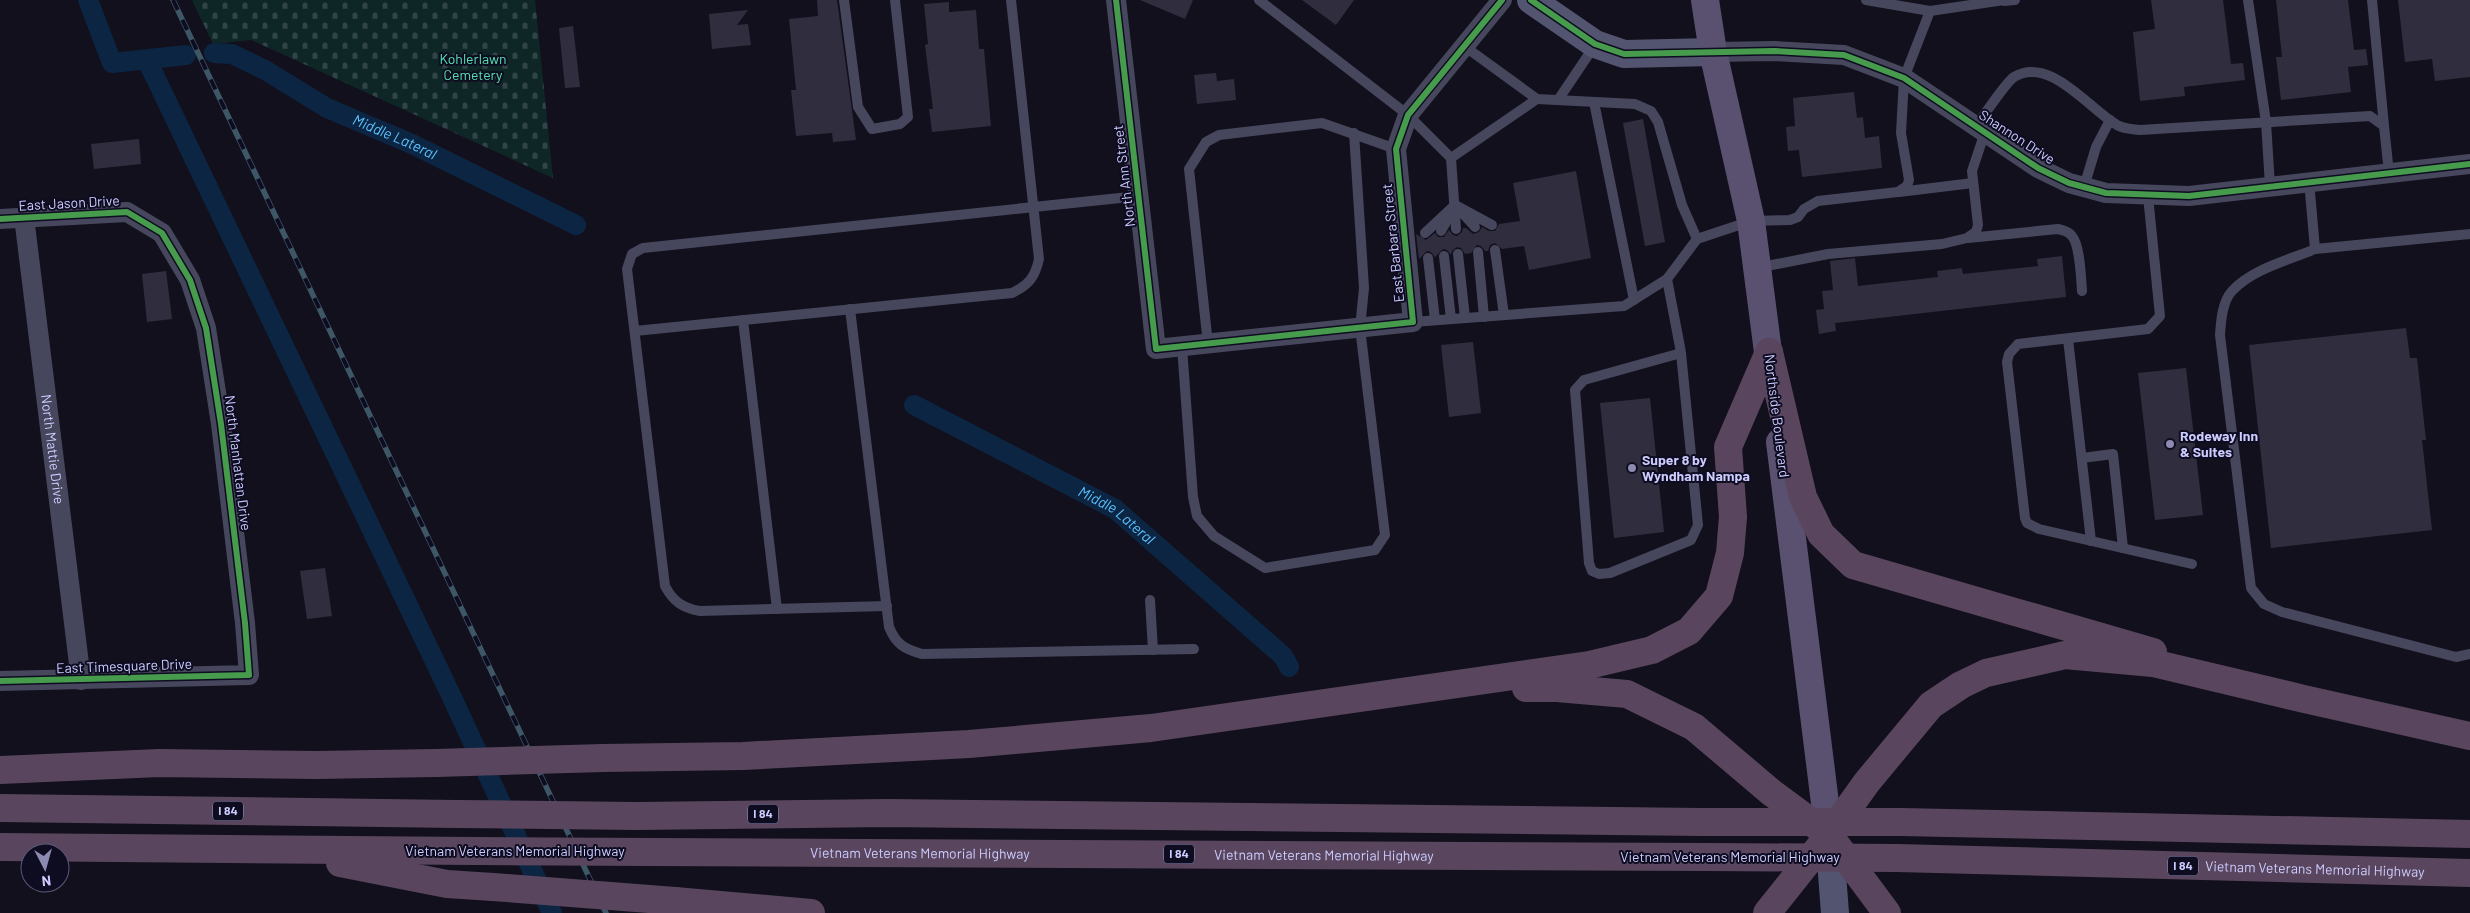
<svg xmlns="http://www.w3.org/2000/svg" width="2470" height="913" font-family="Barlow,sans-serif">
<defs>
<pattern id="cemetery-stones" width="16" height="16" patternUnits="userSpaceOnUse" patternTransform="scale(1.25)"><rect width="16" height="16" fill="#0f2626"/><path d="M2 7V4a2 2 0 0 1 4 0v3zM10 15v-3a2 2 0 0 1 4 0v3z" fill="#314447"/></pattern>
</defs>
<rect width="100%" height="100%" fill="#12101c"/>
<path fill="url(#cemetery-stones)" d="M192,0H535L553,178L251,40L213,44Z"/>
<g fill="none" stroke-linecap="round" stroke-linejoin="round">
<g stroke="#0c2542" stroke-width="20">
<path d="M88,0L112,63L186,55"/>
<path id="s1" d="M214,53L232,54L265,70L327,108L412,144L576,225"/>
<path d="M147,60L449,691L552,913"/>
<path id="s2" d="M914,405L1115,509L1283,656L1289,667"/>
</g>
</g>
<g fill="#302e3e">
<path d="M817,0H837L856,140L833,142L832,133L796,136L791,90H796L789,19L818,16Z"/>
<path d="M1140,0H1193L1185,19Z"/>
<path d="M1302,0H1354L1336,25Z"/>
<path d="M2151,0H2223L2231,64L2243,63L2245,80L2184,87L2185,96L2140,101L2133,32L2155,29Z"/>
<path d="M2276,0H2348L2354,50L2366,49L2368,65L2348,67L2351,92L2281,100L2276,57H2282Z"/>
<path d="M2398,0H2470V77L2435,81L2432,59L2405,62Z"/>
<path d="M949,2V12L976,10L979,49H984L991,126L932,132L929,109H933L925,45L928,44L924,4Z"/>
<path d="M748,10L737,25L748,24L751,45L712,49L709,14Z"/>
<path d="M573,26L580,87L565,88L559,28Z"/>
<path d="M1216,73L1217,81L1234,79L1236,100L1197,104L1194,75Z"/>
<path d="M1854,92L1857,118L1863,117L1865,138L1879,136L1882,168L1802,177L1799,150L1788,151L1786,127L1795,126L1793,98Z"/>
<path d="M1643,119L1665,242L1645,246L1623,123Z"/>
<path d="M139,139L141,164L94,169L91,144Z"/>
<path d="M1576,171L1591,258L1529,270L1524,246L1502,249L1495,243L1490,245L1488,251H1485L1481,246L1477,245L1471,253L1465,254L1461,248L1457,247L1452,251L1451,255L1447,250L1443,249L1435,257L1431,252L1427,251L1419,259L1416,234L1426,240L1435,233L1438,237H1444L1449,230L1453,235L1457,236L1462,232L1463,228H1466L1473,234L1479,232L1482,227L1489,231H1495L1499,224L1520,221L1513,183Z"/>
<path d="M2062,256L2066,297L1835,323L1836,331L1819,334L1816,310L1824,309L1822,291L1833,290L1830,261L1855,258L1858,286L1938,277L1937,271L1962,268L1963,274L2038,266L2037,259Z"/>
<path d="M166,271L172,319L147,322L142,274Z"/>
<path d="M2406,328L2410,358H2417L2426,440H2422L2432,530L2271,548L2249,345Z"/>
<path d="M1473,342L1481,413L1449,417L1441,345Z"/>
<path d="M2186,368L2203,515L2155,520L2138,373Z"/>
<path d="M1650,398L1664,532L1614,538L1600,403Z"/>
<path d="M325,568L332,616L307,619L300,571Z"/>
</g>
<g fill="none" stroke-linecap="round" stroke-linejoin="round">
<g stroke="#46465d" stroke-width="10">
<path d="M844,0L858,107L872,129L900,124L908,117L895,0"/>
<path d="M1259,0L1408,115L1451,158L1456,229"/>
<path d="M2248,0L2266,122L2270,186"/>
<path d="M2372,0L2384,126"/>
<path d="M2004,1L2015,0"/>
<path d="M1930,11L2004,0"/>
<path d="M1464,46L1537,99L1635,104L1651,111L1658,122L1682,205L1697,239"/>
<path d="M1558,100L1595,45"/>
<path d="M1594,102L1634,300"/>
<path d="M1976,126C1984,116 2005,83 2014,77C2050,55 2090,110 2117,125C2123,129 2133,129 2140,130L2370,116L2384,126L2389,173"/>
<path d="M1451,158L1537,99"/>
<path d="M2309,181L2315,249C2289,260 2252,269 2232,291C2222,302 2221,321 2220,335L2251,588L2264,604L2282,612L2456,657L2470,654"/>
<path d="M2084,187L2096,147L2110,120"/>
<path d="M1899,192L1973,183"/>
<path d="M2148,196L2160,316L2148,329L2018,344L2009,354L2007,362L2025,518L2027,523L2039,529L2192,564"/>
<path d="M1475,227L1455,205L1492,225"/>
<path d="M1441,231L1451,213"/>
<path d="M1425,233L1455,205"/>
<path d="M1968,238L2058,229C2063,230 2069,232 2072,236C2080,245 2081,278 2082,291"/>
<path d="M2315,249L2470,234"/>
<path d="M1495,250L1504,315"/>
<path d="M1478,252L1484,317"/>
<path d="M1458,254L1465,318"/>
<path d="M1444,256L1451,319"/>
<path d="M1428,258L1435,320"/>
<path d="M1757,268L1828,254L1942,244L1967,238L1976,232L1978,225L1972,171L1985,132"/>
<path d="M1667,279L1680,347L1681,353L1698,525L1691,540L1610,573L1599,574L1592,571L1589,563L1575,390L1584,380L1681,353"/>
<path d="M850,309L889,627C896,644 904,649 922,654L1194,649"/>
<path d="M743,320L777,609"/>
<path d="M1413,322L1624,306L1667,279L1697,239L1751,221L1790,220L1798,217L1804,209L1818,201L1898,192L1907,186L1909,180L1901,133L1904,78L1930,11L1866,0"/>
<path d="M635,331L1012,293C1029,285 1035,277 1039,259L1011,0"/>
<path d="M2068,339L2091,541"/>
<path d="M1208,344L1189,169L1206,142L1219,135L1322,123L1396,149"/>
<path d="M1182,347L1193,497L1197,516L1214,536L1265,568L1375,550L1385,535L1360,328L1364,288L1354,133"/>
<path d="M2082,458L2113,454L2123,548"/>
<path d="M1150,600L1153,650"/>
<path d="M887,606L700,611C682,608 673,601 665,586L627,269L632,254L643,248L1139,196"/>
</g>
<g stroke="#46465d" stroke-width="20">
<path d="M1116,0L1156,349L1413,322L1396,149L1408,115L1502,0"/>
<path d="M1713,52L1774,51L1844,55L1904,78L2038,168L2069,183L2106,193L2189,196L2470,164"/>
<path id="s3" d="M24,217L81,680"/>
<path d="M0,219L127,212L162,233L190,280L206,328L221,424L245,623L249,675L0,681"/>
</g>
<g stroke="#535470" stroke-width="28">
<path d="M1531,0L1595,44L1624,54L1713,52"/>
<path d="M1829,835L1835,913"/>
</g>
<g stroke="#59516f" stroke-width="28">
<path d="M1705,0L1713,52L1751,221L1771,375"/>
<path d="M1780,442L1829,835"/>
</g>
<g stroke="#59465e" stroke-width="28">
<path d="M1769,352L1803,497L1821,534L1853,565L2153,652"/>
<path d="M1526,688H1557L1627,694L1694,727L1772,793L1829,835L1887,913"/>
<path d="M603,758L743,756L969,744L1151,728L1589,665L1652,650L1689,631L1719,596L1730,553L1733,517L1728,447L1769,352"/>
<path d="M0,770L159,763L316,765L436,763"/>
<path d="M0,808L456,814"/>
<path d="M637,816L888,813L1702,822"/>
<path d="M1900,822L2470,834"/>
<path d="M0,847L476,851"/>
<path id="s4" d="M652,852L1707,857"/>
<path id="s5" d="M1897,858L2470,873"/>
<path d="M340,863L447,884L493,887"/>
<path d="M675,901L811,913"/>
<path d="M1767,913L1829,835L1867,782L1931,705L1961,685L1986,673L2065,655L2153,663L2304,699L2470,736"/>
</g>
<defs>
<path id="rail" d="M173,0L606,913"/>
</defs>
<use href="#rail" stroke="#3e5766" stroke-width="5.5"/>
<use href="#rail" stroke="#0e0c20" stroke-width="4" stroke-dasharray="11" stroke-linecap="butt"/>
<g stroke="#59465e" stroke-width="28">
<path d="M436,763L603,758"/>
<path d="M456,814L637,816"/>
<path d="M1702,822H1900"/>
<path d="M476,851L652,852"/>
<path d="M1707,857L1897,858"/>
<path d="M493,887L675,901"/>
</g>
<defs>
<g id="cycleway">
<path d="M1116,0L1156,349L1413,322L1396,149L1408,115L1502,0"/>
<path d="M1531,0L1595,44L1624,54L1774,51L1844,55L1904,78L2038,168L2069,183L2106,193L2189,196L2470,164"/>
<path d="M0,219L127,212L162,233L190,280L206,328L221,424L245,623L249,675L0,681"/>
</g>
</defs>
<use href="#cycleway" stroke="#0e0c20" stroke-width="9"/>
<use href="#cycleway" stroke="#469c4c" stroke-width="6"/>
</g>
<g fill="#8c8ab0" stroke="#0e0c20" stroke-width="2">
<circle cx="2170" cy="444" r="5"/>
<circle cx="1632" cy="468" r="5"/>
</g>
<g text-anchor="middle" stroke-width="4" stroke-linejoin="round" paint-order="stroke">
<g fill="#0e0c20" stroke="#9492bc" stroke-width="1">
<rect x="213" y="801.5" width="30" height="19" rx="4"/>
<rect x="748" y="804.5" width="30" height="19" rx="4"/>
<rect x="1164" y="844.5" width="30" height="19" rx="4"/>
<rect x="2168" y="856.5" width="30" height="19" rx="4"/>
</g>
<g font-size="12" font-weight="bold" fill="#cdccff">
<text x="228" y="815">I 84</text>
<text x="763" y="818">I 84</text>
<text x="1179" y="858">I 84</text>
<text x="2183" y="870">I 84</text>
</g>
<g font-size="14" fill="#56e1b1" stroke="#0e0c20">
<text x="473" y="64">Kohlerlawn<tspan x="473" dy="16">Cemetery</tspan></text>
</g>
<g font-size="14" fill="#cdccff" stroke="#0e0c20">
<text transform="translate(2017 137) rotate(33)" y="5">Shannon Drive</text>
<text transform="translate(1124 176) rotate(-97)" y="5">North Ann Street</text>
<text transform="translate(69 203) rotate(-3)" y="5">East Jason Drive</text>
<text transform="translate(1393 243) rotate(-96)" y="5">East Barbara Street</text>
<text transform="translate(1777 416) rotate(83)" y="5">Northside Boulevard</text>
<text dy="5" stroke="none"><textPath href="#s3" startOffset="234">North Mattie Drive</textPath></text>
<text transform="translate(238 463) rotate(83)" y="5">North Manhattan Drive</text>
<text transform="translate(124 666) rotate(-2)" y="5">East Timesquare Drive</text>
<text x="515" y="856">Vietnam Veterans Memorial Highway</text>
<text dy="5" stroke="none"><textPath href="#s4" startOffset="268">Vietnam Veterans Memorial Highway</textPath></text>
<text dy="5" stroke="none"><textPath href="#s4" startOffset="672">Vietnam Veterans Memorial Highway</textPath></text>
<text x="1730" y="862">Vietnam Veterans Memorial Highway</text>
<text dy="5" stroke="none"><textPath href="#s5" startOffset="418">Vietnam Veterans Memorial Highway</textPath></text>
</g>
<g font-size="14" font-weight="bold" fill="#cdccff" stroke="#0e0c20" text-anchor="start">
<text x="2180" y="441">Rodeway Inn<tspan x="2180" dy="16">&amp; Suites</tspan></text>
<text x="1642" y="465">Super 8 by<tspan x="1642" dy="16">Wyndham Nampa</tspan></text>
</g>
<g font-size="15" font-style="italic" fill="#5ac2ff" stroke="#0e0c20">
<text dy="5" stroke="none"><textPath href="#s1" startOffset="201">Middle Lateral</textPath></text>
<text dy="5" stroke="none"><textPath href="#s2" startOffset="231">Middle Lateral</textPath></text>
</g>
</g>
<g transform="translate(45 868) rotate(174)"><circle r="24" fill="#0e0c20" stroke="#5a5979"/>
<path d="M0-4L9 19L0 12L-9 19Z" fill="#8c8ab0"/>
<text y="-8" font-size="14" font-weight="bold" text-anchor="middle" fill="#cdccff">N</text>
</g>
</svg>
